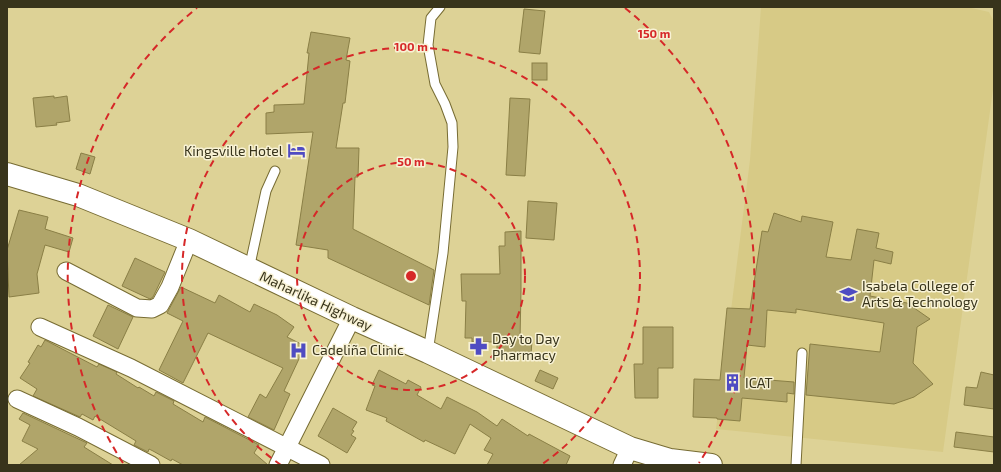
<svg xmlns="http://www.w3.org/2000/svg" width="1001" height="472" font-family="'Exo 2',sans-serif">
<rect width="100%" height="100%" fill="#ddd296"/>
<path fill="#d7ca86" d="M761,7H967L989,12L994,22V82L943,452L716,429L750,160Z"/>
<g fill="#b0a56a" stroke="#8a7f46">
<path d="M524,9L545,11L540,54L519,52Z"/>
<path d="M311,32L350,38L346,60L350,61L345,103H343L336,148H359L358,177H355L353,229L434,270L429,305L328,258V250L296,245L313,132L266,134V113L274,112V105L304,104L309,53H307Z"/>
<rect x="532" y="63" width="15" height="17"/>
<path d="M54,96V98L67,96L70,121L56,123L57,125L36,127L33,98Z"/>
<path d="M510,98L530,99L525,176L506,175Z"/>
<path d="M81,153L95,157L90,174L76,169Z"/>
<path d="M528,201L557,203L554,240L526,238Z"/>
<path d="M19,210L48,217L45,229L73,238L69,252L45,245L37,274L39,293L9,297L7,250Z"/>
<path d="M774,213L801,222L802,216L833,222L826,257L851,260L857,229L879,233L876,248L893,252L891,264L874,260L870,296L907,303L930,319L917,327L913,363L933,384L914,397L894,404L806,395L810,344L880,352L884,323L796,309V313L767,310L765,347L747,345L744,378L794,382V394L787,393V402L742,398L740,421L717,419V418L693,417L694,379L720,380L727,308L750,309L762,231L768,232Z"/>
<path d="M521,231V291L520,339L532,340L531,355L497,353V342H472V338H465L466,301H462L461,274H500L499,246H505V232Z"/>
<path d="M135,258L165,272L153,297L150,299L122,286Z"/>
<path d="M181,287L215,303L219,295L250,312L254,304L277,315L294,327L287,337L305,346L284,391L290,394L274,430L248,417L260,394L266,398L283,368L208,333L183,383L159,370L183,321L167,313Z"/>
<path d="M108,305L133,317L118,349L93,336Z"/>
<path d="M643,327H673V368H658V398H635L634,364H643Z"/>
<path d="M45,340L97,367L99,364L117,372L116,374L138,388L139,387L154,396L156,392L174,401L173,404L203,422L205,417L259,445L254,453L268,465H183L172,459L171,461L153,451L149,449L148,452L134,445L136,441L95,416L93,420L82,414L80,417L33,396L37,389L20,378L30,363L28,362L38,345L41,347Z"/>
<path d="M379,370L406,384L408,380L421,387L417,395L441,409L447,397L477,412L497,426L502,419L528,436L529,434L570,456L566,465H487L493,454L484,450L491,438L470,424L455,454L425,440L424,442L386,421L387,418L366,410L375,386L372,385Z"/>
<path d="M540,370L558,378L553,389L535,381Z"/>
<path d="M981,372L994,375V409L964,405L966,387L977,388Z"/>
<path d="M333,408L357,422L352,430L354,431L351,435L356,438L347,453L318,436Z"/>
<path d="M23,413L87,443L84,447L113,465H19L38,449L22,441L30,425L19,419Z"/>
<path d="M956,432L994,437V452L954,447Z"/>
</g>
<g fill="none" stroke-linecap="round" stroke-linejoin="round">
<defs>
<g id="service">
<path d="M249,269L266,191L275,171"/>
<path d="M428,352L443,253L453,147L452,123L445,104L435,84L428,45L431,18L440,7"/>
<path d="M796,465L802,353"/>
</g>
<g id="minor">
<path d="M66,271L137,308L152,309L160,305L170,287L189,240"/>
<path d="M40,327L131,368L321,465"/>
<path d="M17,399L78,427L151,465"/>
<path d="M278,465L352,318"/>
<path d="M622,465L630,448"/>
</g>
<path id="primary" d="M7,174L78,195L189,240L352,318L428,352L630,448L670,460L711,465"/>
</defs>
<use href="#service" stroke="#776c33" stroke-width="11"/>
<use href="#minor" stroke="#776c33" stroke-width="19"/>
<use href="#primary" stroke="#776c33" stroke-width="24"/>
<use href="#service" stroke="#fff" stroke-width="9"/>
<use href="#minor" stroke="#fff" stroke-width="17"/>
<use href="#primary" stroke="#fff" stroke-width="22"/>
</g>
<g fill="none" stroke="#d62828" stroke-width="2" stroke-dasharray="7 5">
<circle cx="411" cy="276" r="114"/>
<path d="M281 465A229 229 0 1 1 541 465"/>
<path d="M123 463A343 343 0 0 1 197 8M625 8A343 343 0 0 1 699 463"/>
</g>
<defs>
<symbol id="hotel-bare" viewBox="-9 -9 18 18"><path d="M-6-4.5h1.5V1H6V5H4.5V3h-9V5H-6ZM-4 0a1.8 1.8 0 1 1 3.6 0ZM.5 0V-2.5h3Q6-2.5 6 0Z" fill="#4f4bc2" stroke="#f8f2d5" stroke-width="2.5" paint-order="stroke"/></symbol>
<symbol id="university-bare" viewBox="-9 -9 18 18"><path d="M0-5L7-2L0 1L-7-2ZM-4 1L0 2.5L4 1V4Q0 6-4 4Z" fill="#4f4bc2" stroke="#f8f2d5" stroke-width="2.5" paint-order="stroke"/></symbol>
<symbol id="pharmacy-bare" viewBox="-9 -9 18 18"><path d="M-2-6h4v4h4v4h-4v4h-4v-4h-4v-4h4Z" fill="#4f4bc2" stroke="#f8f2d5" stroke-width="2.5" paint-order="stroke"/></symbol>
<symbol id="hospital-bare" viewBox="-9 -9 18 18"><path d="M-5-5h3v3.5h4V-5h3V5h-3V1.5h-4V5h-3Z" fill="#4f4bc2" stroke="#f8f2d5" stroke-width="2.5" paint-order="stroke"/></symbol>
<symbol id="building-bare" viewBox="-9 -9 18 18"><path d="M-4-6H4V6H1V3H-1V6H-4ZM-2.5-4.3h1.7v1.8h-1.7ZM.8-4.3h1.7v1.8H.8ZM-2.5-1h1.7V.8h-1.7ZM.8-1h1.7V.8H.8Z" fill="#4f4bc2" stroke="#f8f2d5" stroke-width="2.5" paint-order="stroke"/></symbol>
</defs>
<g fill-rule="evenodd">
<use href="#hotel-bare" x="284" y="138" width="25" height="25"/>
<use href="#university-bare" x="836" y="282" width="25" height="25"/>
<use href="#pharmacy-bare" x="466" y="334" width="25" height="25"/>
<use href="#hospital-bare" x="286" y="338" width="25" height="25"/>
<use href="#building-bare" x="720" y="370" width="25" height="25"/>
</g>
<g text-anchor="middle" stroke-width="3" stroke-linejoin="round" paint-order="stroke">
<g font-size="14" fill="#38341b" stroke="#f8f2d5" text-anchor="start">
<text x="283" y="156" text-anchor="end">Kingsville Hotel</text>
<text x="862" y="291">Isabela College of<tspan x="862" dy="16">Arts &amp; Technology</tspan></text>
<text x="492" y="344">Day to Day<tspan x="492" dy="16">Pharmacy</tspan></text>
<text x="312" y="355">Cadeliña Clinic</text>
<text x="745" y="388">ICAT</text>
</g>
<g font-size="14" fill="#38341b" stroke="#f8f2d5">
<text transform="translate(316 301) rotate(25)" y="5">Maharlika Highway</text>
</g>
</g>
<circle cx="411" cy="276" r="6" fill="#d62828" stroke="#f8f2d5" stroke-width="2"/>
<g font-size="12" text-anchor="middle" font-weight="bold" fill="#d62828" stroke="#f8f2d5" stroke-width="3" stroke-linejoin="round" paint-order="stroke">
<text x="654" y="38">150 m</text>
<text x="411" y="51">100 m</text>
<text x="411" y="166">50 m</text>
</g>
<rect width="1001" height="472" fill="none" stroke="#38341b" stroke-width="16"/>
</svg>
